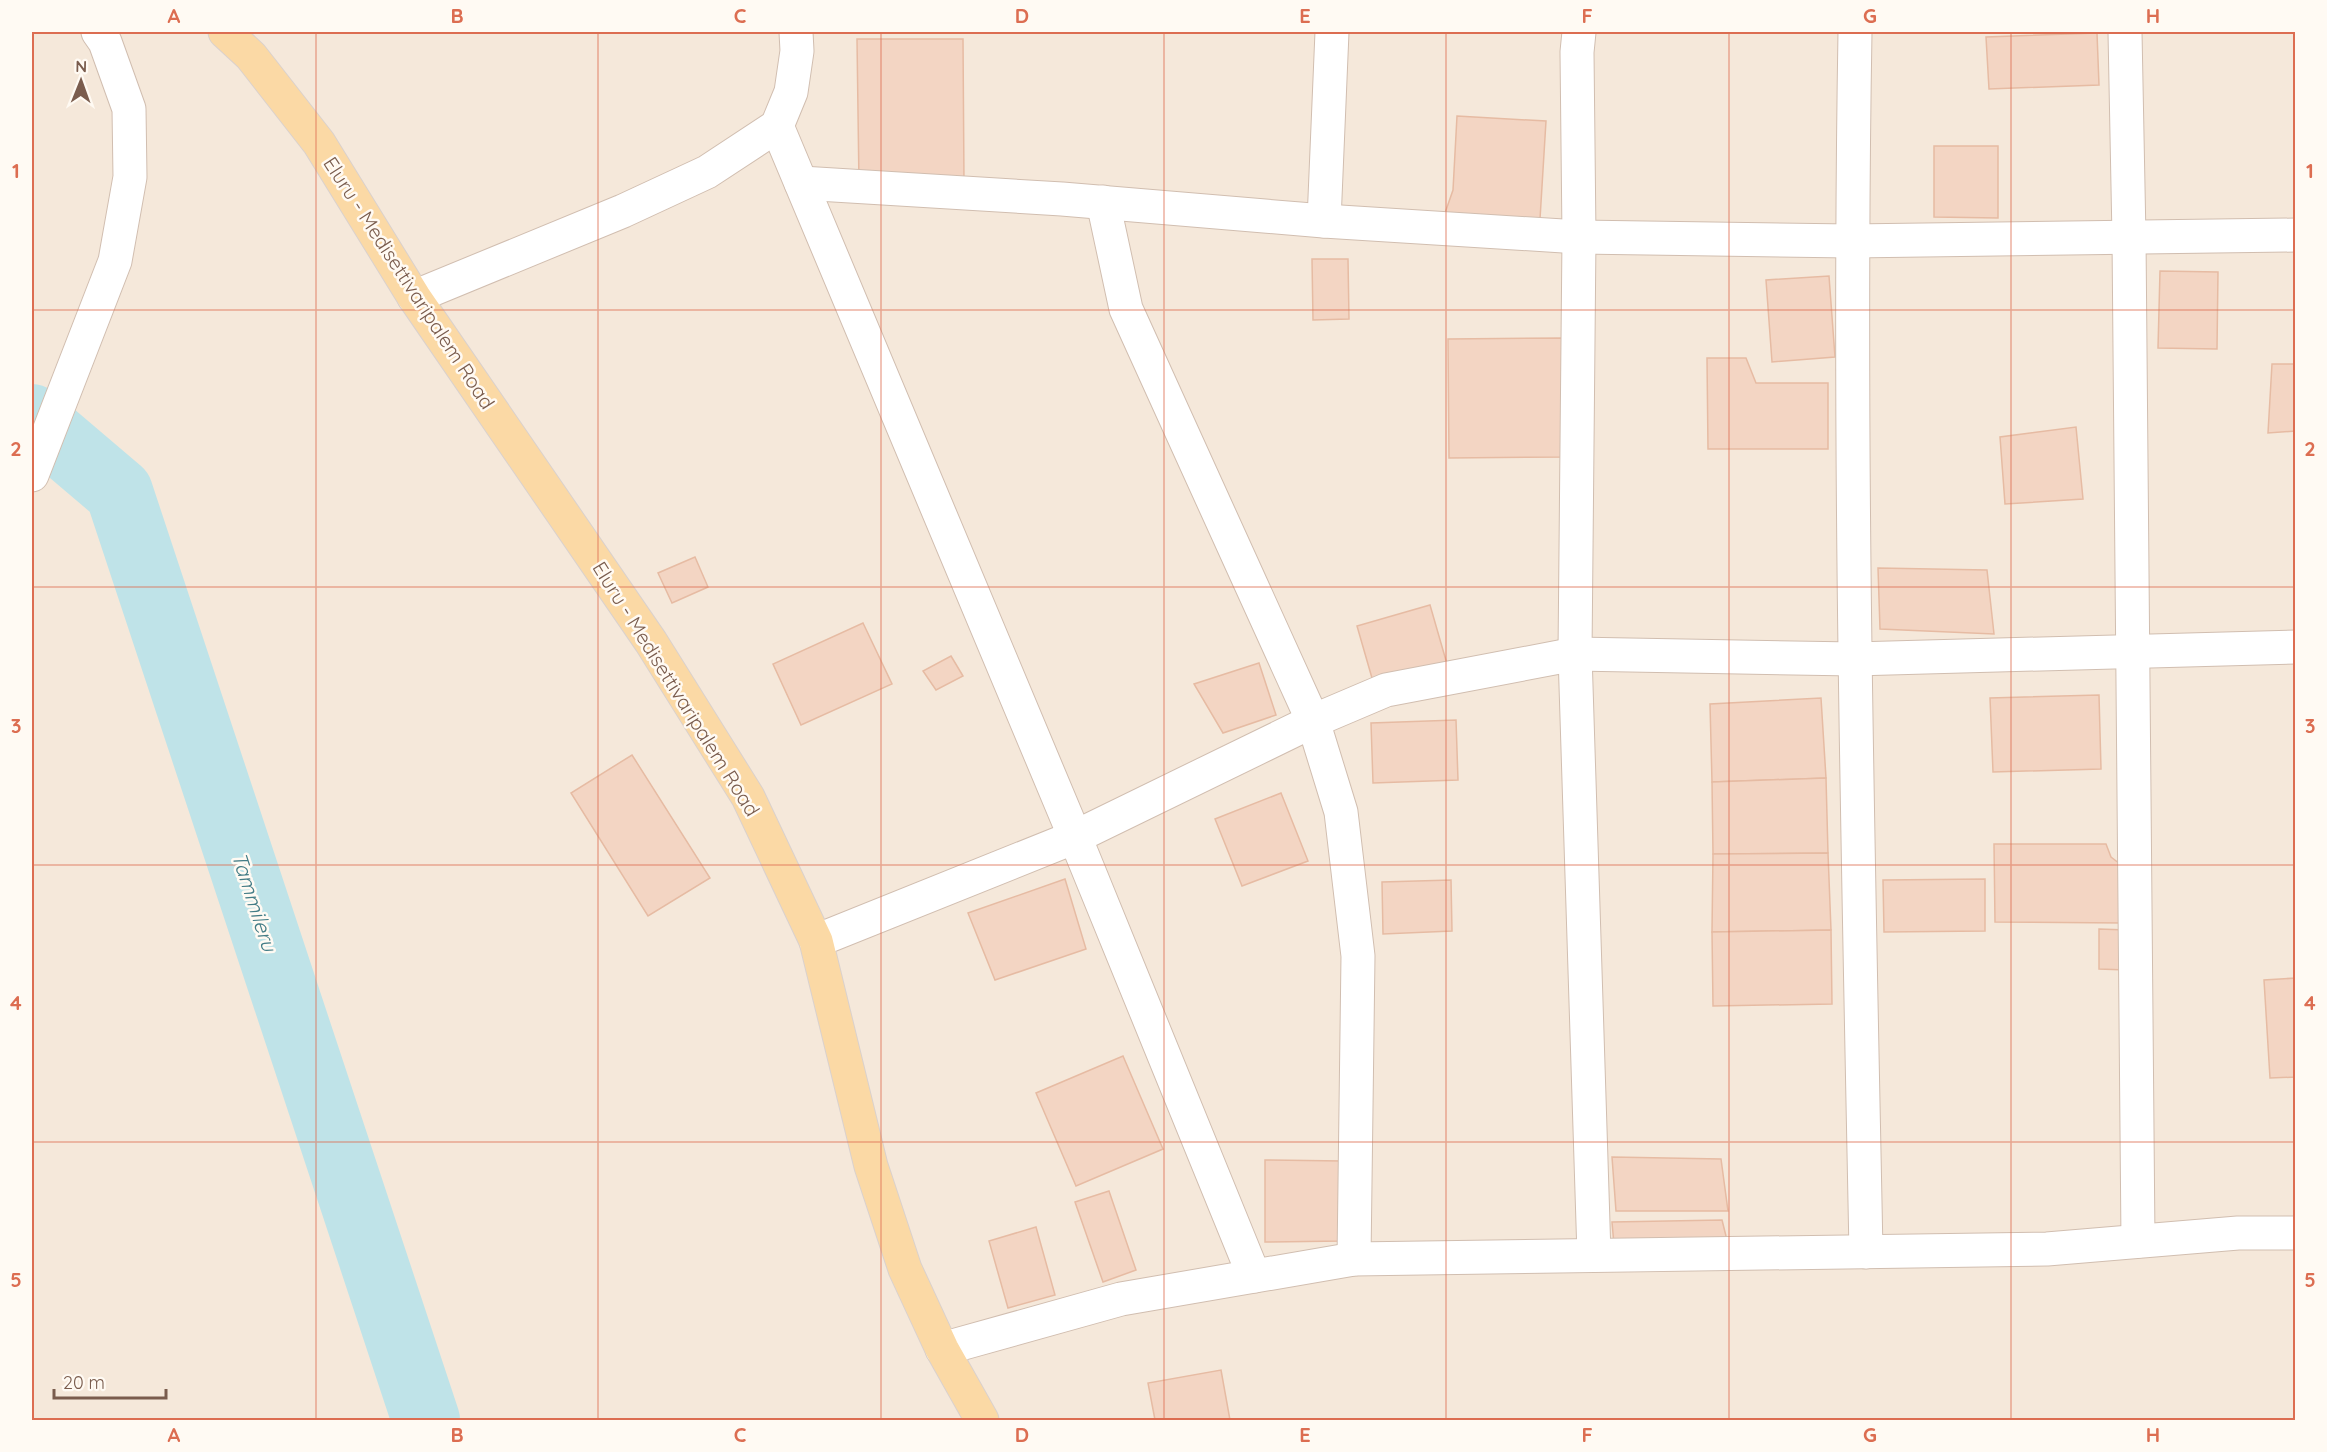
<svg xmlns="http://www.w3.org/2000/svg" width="2327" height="1452" font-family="Quicksand,sans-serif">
<rect width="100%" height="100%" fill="#fdf6ec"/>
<rect fill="#f5e8da" x="32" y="32" width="2263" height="1388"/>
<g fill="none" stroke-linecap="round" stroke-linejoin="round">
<path stroke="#bfe3e8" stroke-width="68" d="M32,418L119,492L426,1420"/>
</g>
<g fill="#f3d5c3" stroke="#e6bba3" stroke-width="1.5">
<path d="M2097,33L2099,85L1989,89L1986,37Z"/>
<path d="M857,39H963L964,183L859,184Z"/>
<path d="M1457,116L1546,121L1540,219L1445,213L1453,190Z"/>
<path d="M1934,146H1998V218L1934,217Z"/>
<path d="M1312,259H1348L1349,319L1313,320Z"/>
<path d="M2160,271L2218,272L2217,349L2158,348Z"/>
<path d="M1829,276L1835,357L1772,362L1766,280Z"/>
<path d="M1563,338L1564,457L1449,458L1448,339Z"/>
<path d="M1707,358H1746L1756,383H1828V449H1708Z"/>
<path d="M2272,364H2296V431L2268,433Z"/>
<path d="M2076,427L2083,499L2005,504L2000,437Z"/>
<path d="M695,557L708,587L672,603L658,573Z"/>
<path d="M1878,568L1987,570L1994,634L1880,629Z"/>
<path d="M1430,605L1447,664L1374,685L1357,626Z"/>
<path d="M863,623L892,684L801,725L773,664Z"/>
<path d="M951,656L963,676L936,690L923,671Z"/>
<path d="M1259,663L1276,715L1223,733L1194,684Z"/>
<path d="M2099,695L2101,769L1993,772L1990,698Z"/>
<path d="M1821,698L1826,778L1712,782L1710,704Z"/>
<path d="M1456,720L1458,780L1373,783L1371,723Z"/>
<path d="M632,755L710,878L648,916L571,793Z"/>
<path d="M1826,778L1828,853L1713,854L1712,782Z"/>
<path d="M1281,793L1308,861L1242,886L1215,819Z"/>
<path d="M1994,844H2106L2111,857L2124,867L2123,923L1995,922Z"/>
<path d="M1828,853L1831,930L1712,932L1713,854Z"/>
<path d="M1065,879L1086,949L995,980L968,913Z"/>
<path d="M1985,879V931L1884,932L1883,880Z"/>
<path d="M1451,880L1452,931L1383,934L1382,882Z"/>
<path d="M2099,929L2126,930V970L2099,969Z"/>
<path d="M1831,930L1832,1004L1713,1006L1712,932Z"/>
<path d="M2296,978V1077L2270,1078L2264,980Z"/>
<path d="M1123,1056L1163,1149L1076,1186L1036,1093Z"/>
<path d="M1612,1157L1721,1159L1728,1211H1616Z"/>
<path d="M1265,1160L1342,1161V1241L1265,1242Z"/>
<path d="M1109,1191L1136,1270L1103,1282L1075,1202Z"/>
<path d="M1722,1220L1728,1244L1614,1245L1612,1222Z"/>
<path d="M1036,1227L1055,1295L1008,1308L989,1241Z"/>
<path d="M1221,1370L1230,1420H1155L1148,1383Z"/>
</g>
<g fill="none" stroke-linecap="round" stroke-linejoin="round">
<defs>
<g id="street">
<path d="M1579,32L1577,52L1579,237L1575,654L1594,1255"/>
<path d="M1855,32C1848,438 1858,845 1866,1252"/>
<path d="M2125,32L2129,238L2138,1241"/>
<path d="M777,126L1075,837L1254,1276"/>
<path d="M801,183L1062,199L1324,221L1579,237L1851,241L2296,235"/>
<path d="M1103,202L1126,309L1313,721L1341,812L1358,956L1354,1259"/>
<path d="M1324,221L1332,32"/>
<path d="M414,297L623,211L707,172L777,126L791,92L797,51L796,32"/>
<path d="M32,475L115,261L130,177L129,109L105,42L98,32"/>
<path d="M816,941L1075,837L1313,721L1386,690L1575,654L1854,659L2296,647"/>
<path d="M942,1349L1121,1299L1354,1259L2047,1249L2238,1233H2296"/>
</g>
<path id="primary" d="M225,32L251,56L319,143L414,297L651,642L748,797L816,941L871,1166L905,1269L942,1349L982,1420"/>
</defs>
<use href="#street" stroke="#d1beb0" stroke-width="35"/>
<use href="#primary" stroke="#dad1cd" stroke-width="35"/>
<use href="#street" stroke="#fff" stroke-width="33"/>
<use href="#primary" stroke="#fbd9a5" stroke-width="33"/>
</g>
<path fill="none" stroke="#dc6d51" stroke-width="1.5" stroke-opacity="0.55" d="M316,32V1420M598,32V1420M881,32V1420M1164,32V1420M1446,32V1420M1729,32V1420M2011,32V1420M32,310H2296M32,587H2296M32,865H2296M32,1142H2296"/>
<g text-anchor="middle" stroke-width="5" stroke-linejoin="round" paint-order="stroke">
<g font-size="20" fill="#7a5c4d" stroke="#fffaf3">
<text transform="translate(409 283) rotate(57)" y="7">Eluru - Medisettivaripalem Road</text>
<text transform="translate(676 689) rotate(58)" y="7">Eluru - Medisettivaripalem Road</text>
</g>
<g font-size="21" font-style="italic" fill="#437c86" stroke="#fffaf3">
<text transform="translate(254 902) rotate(72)" y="7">Tammileru</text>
</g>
</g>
<rect width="2327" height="1452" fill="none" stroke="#fffaf3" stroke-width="66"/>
<g transform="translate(81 81) rotate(1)" stroke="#fffaf3" stroke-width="4.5" paint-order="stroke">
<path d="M0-4.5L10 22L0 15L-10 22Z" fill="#7a5c4d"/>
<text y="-9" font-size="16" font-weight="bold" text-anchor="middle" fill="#7a5c4d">N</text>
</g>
<path d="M54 1389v9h112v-9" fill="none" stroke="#7a5c4d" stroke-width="3"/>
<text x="63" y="1389" font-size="18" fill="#7a5c4d" stroke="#fffaf3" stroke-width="4.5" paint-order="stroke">20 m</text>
<rect x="33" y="33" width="2261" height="1386" fill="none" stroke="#dc6d51" stroke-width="2"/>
<g font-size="20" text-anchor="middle" font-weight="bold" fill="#dc6d51">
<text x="174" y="23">A</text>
<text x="457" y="23">B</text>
<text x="740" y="23">C</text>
<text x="1022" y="23">D</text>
<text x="1305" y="23">E</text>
<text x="1587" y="23">F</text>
<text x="1870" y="23">G</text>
<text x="2153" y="23">H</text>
<text x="16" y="178">1</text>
<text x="2310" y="178">1</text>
<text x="16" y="456">2</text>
<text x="2310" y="456">2</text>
<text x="16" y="733">3</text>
<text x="2310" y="733">3</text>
<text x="16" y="1010">4</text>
<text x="2310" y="1010">4</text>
<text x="16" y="1287">5</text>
<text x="2310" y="1287">5</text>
<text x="174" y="1442">A</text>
<text x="457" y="1442">B</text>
<text x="740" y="1442">C</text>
<text x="1022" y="1442">D</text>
<text x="1305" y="1442">E</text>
<text x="1587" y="1442">F</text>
<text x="1870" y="1442">G</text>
<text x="2153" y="1442">H</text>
</g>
</svg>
